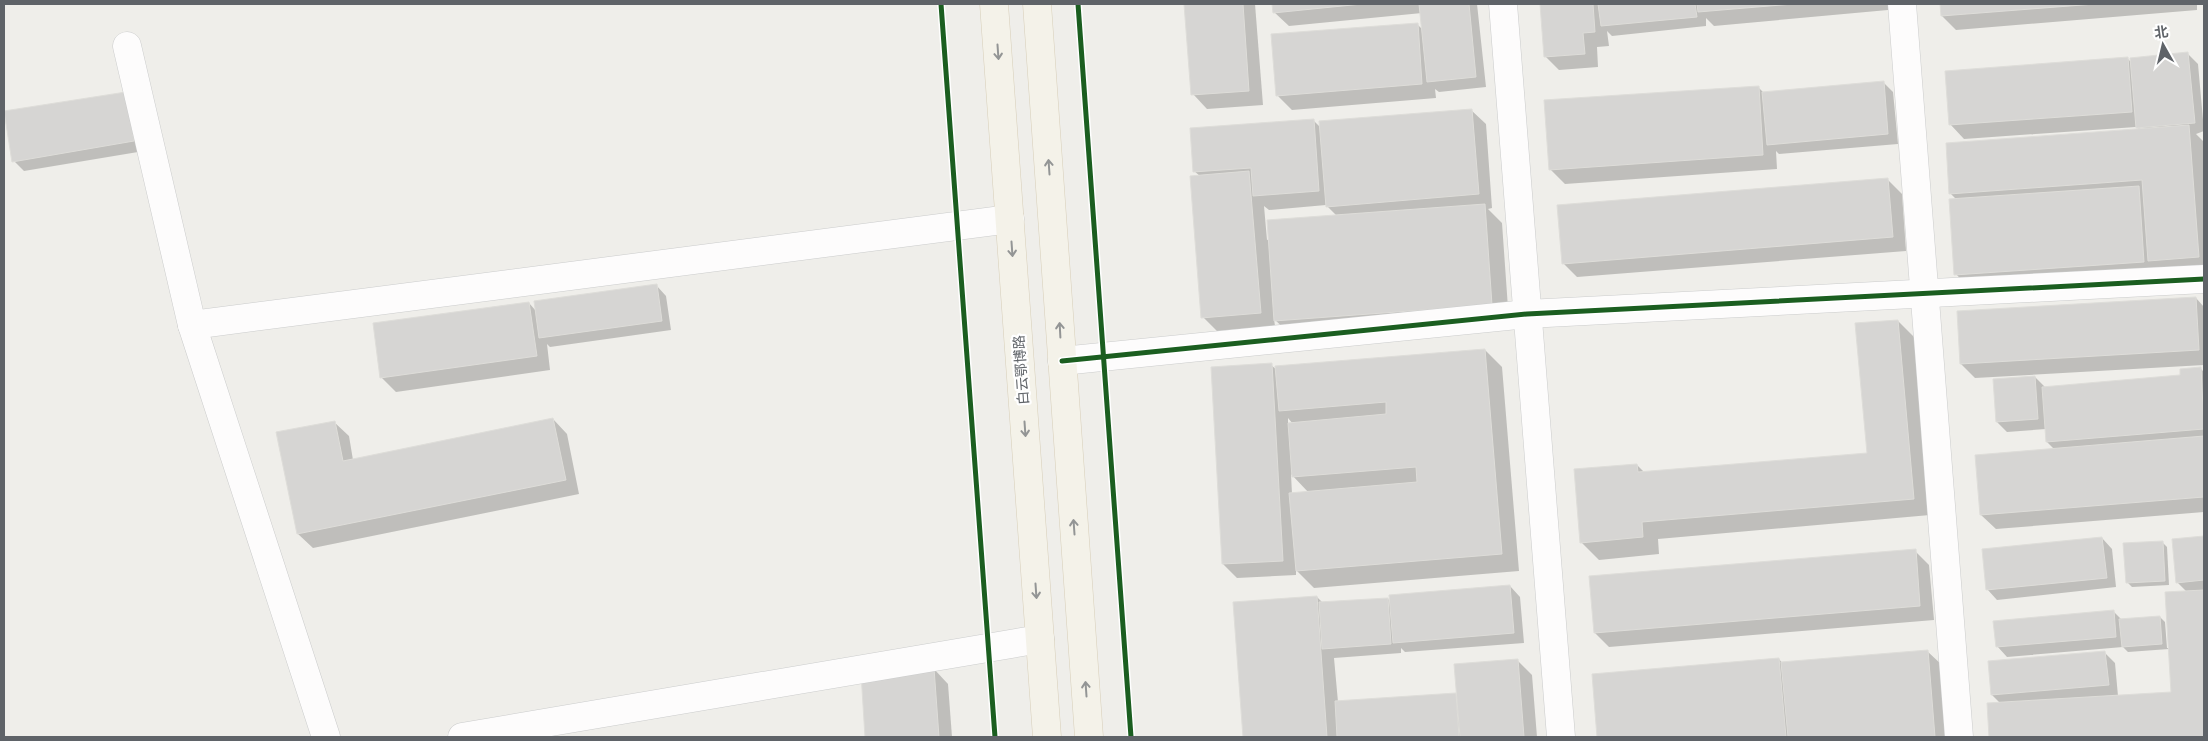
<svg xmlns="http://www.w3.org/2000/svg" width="2208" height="741" font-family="'Alegreya Sans','Noto Sans SC',sans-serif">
<rect width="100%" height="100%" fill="#efeeea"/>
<g fill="#0003" fill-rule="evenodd">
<path d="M1186,4H1255L1263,105L1207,109L1193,94Z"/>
<path d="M1274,4H1477L1486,87L1439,92L1435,89L1436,98L1292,110L1278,96L1417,24L1423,30L1422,13L1289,26L1274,12Z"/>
<path d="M1541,4H1888V10L1714,26L1706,18V26L1612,36L1607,31L1609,46L1597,47L1598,67L1559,70L1545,56Z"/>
<path d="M1941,4H2197V10L1956,30L1942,16Z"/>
<path d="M2188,54L2198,64L2204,131L2196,134L2203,141L2204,160V271L1970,289L1956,274V199L1950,193L2140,130L2136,127L1964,139L1950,124L2128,59L2131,62Z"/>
<path d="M1883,82L1893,92L1898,144L1779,154L1776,151L1777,169L1565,184L1550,169L1758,87L1764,93Z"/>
<path d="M125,93L144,151L24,171L14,161Z"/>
<path d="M1471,110L1486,124L1492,208L1488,209L1502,223L1509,322L1293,337L1274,319L1275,326L1217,331L1203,317L1200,176L1194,171L1313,120L1321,128ZM1326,205L1337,216L1267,240L1264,206L1269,210Z"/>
<path d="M1887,179L1902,194L1906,251L1577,277L1563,263Z"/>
<path d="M656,285L666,296L671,330L550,347L547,344L550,370L396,392L381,377L529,303L536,311Z"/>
<path d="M2196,298L2204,307V365L1975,378L1961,364Z"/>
<path d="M1898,321L1915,338L1930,515L1658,539L1659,554L1599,560L1581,542L1637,465L1645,473L1868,454Z"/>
<path d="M1485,350L1502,367L1519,571L1314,588L1296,570V575L1237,578L1223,564L1271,365L1277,370ZM1288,418L1293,424H1288ZM1291,474L1309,493L1292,494Z"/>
<path d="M2201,369L2204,372V512L1996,529L1981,515L2055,450L2047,442L2046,429L2007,432L1997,422L2035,377L2046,388L2182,376Z"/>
<path d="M553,419L567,434L579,494L313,548L298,534L334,422L349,436L353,460Z"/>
<path d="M2204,537V737H1990L1988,704L2000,703L1992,695L2105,653L2115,663L2118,696L2172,693L2169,649L2128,652L2123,647L2007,657L1997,646L2114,612L2122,620L2160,617L2165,622L2167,648H2169L2187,592L2177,582L2174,540Z"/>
<path d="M2102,538L2112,549L2116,587L1997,600L1987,589Z"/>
<path d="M2162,542L2167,547L2169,585L2132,587L2127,582Z"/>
<path d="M1915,551L1929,565L1934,620L1609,647L1595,633Z"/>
<path d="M1510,586L1520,597L1524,643L1405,652L1401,648V653L1334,658L1338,702L1455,694L1458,697L1517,660L1532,675L1537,737H1244L1235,603L1317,597L1323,603L1388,599L1391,602Z"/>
<path d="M1927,651L1942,665L1948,737H1598L1593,675L1779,659L1783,664Z"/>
<path d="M934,669L948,684L952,737H866L862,674Z"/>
</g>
<g fill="#d6d5d3" stroke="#deddd9">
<path d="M1184,4H1243L1249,91L1191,95Z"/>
<path d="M1272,4H1362L1273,13Z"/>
<path d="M1419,4H1469L1476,77L1427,82Z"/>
<path d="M1540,4H1593L1595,32L1583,33L1585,54L1544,57Z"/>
<path d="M1598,4H1695L1697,17L1601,26Z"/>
<path d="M1697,4H1793L1698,12Z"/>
<path d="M1940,4H2095L1941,16Z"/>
<path d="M1418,23L1422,84L1276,96L1271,34Z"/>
<path d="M2188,52L2195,123L2136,128L2130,58Z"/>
<path d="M2128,57L2132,112L1949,125L1945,71Z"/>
<path d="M1884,81L1888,134L1767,145L1762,92Z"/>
<path d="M1759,86L1763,155L1549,170L1544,100Z"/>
<path d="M126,92L134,141L12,162L4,111Z"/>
<path d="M1472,109L1479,194L1326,207L1319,121Z"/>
<path d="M1314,119L1319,191L1253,196L1251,168L1193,172L1190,128Z"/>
<path d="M2189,125L2199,257L2148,261L2142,180L1949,194L1946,143Z"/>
<path d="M1249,171L1261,313L1201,318L1190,176Z"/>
<path d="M1888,178L1893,237L1562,264L1557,205Z"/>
<path d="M2139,186L2144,262L1954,275L1949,199Z"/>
<path d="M1485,204L1492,305L1274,321L1267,220Z"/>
<path d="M657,284L662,321L539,338L534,301Z"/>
<path d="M2196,297L2199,350L1960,364L1957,311Z"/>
<path d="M529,302L537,356L380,378L373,323Z"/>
<path d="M1898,320L1914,499L1642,522L1643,537L1580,543L1574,469L1637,464L1638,472L1867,453L1855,323Z"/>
<path d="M1485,349L1502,554L1296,571L1289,493L1417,482L1416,467L1292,477L1288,423L1386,414V402L1279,411L1275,366Z"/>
<path d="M1272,363L1283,561L1222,564L1211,367Z"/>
<path d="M2201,367L2204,429L2046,442L2042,387L2180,375V369Z"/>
<path d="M2035,376L2038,419L1996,422L1993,379Z"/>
<path d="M553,418L566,480L297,534L276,432L335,421L343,461Z"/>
<path d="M2204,436V497L1980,515L1975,455Z"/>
<path d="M2204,536V580L2176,583L2172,539Z"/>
<path d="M2102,537L2107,578L1986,590L1982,549Z"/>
<path d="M2163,541L2165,581L2126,583L2123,543Z"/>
<path d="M1916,549L1920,606L1594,633L1589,576Z"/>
<path d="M1510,585L1514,633L1393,643L1389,595Z"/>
<path d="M2204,590V737H1989L1987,703L2171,692L2165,592Z"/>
<path d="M1317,596L1327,737H1243L1233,602Z"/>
<path d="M1388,598L1391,644L1322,649L1319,602Z"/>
<path d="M2114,610L2116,637L1996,647L1993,621Z"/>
<path d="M2160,616L2162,644L2122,647L2119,619Z"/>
<path d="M1928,650L1935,737H1788L1781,662Z"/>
<path d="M2105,651L2109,685L1991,695L1988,661Z"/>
<path d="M1779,658L1786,737H1597L1592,674Z"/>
<path d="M1518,659L1524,737H1460L1454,664Z"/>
<path d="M934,668L939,737H865L861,673Z"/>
<path d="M1456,693L1459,737H1337L1335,701Z"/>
</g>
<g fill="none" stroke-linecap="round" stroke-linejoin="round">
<defs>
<g id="minor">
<path d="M1503,4L1561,737"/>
<path d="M1902,4L1959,737"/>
<path d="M127,46L192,325L326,737"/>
<path d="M192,325L1010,219"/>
<path d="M1062,361L1527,314L2204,279"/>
<path d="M462,737L1040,639"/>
</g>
<g id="primary">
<path d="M994,4L1047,737"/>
<path d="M1037,4L1089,737"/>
</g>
</defs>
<use href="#minor" stroke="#cbcccc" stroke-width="29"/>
<use href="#primary" stroke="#d7ceb8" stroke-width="29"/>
<use href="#minor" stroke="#fdfcfc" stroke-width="28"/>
<use href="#primary" stroke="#f4f2e9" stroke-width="28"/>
<defs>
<g id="cycleway">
<path d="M941,4L995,737"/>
<path d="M1078,4L1131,737"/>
<path d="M1062,361L1527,314L2204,279"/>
</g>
</defs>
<use href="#cycleway" stroke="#fff" stroke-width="8"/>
<use href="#cycleway" stroke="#1b5e20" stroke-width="5"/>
</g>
<defs><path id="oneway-shaft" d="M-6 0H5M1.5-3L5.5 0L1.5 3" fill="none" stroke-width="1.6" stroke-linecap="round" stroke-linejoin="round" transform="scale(1.25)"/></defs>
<g stroke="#939595">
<use href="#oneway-shaft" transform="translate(998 52) rotate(86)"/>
<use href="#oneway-shaft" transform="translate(1049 167) rotate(-94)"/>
<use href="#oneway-shaft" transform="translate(1012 249) rotate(86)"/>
<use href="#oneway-shaft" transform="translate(1060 330) rotate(-93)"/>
<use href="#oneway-shaft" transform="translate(1025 429) rotate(86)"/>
<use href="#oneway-shaft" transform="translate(1074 527) rotate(-94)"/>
<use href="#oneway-shaft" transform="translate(1036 591) rotate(86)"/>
<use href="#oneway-shaft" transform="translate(1086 689) rotate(-94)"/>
</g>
<g text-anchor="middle" stroke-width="4.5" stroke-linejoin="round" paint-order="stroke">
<g font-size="14" fill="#5f6368" stroke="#fff">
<text transform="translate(1021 370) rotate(-94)" y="5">白云鄂博路</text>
</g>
</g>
<rect width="2208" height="741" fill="none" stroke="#5f6368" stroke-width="10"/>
<g transform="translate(2163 45) rotate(352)" stroke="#ffffff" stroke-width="4" paint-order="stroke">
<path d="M0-4L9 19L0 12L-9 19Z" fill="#5f6368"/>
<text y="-8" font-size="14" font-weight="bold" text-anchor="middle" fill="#5f6368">北</text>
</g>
</svg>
